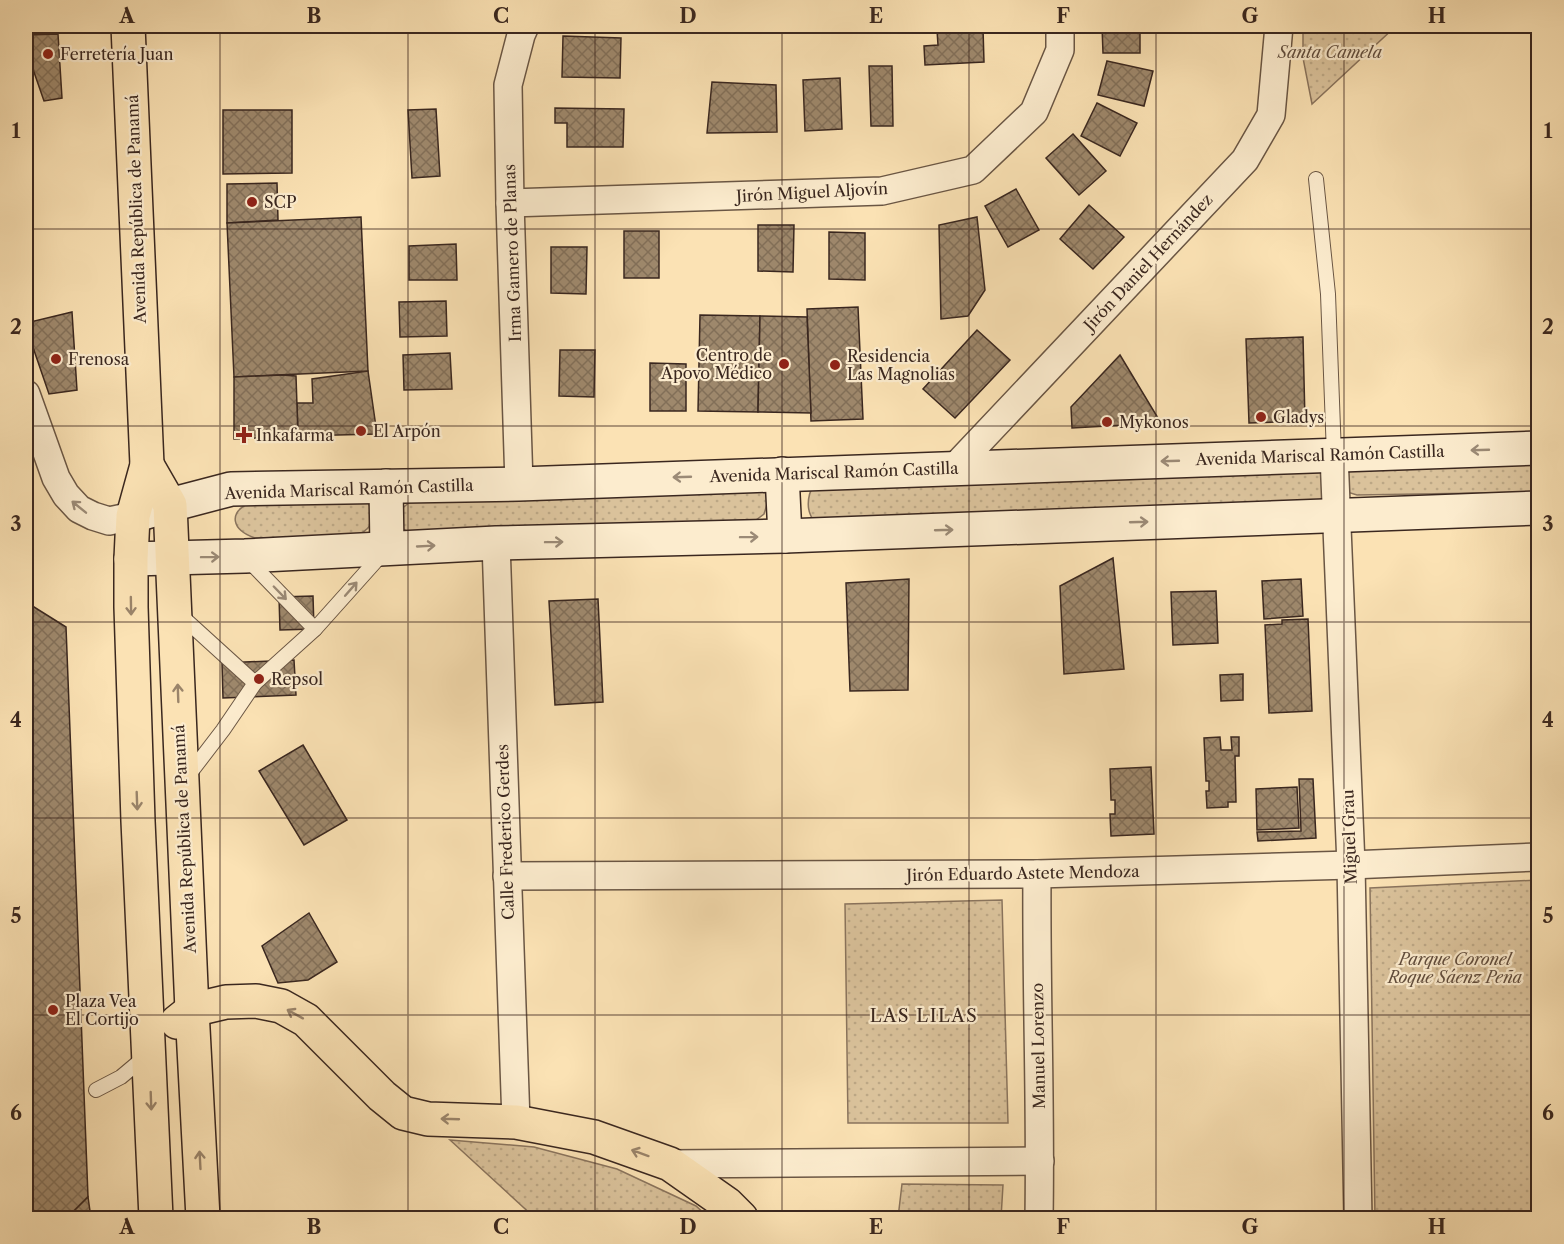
<svg xmlns="http://www.w3.org/2000/svg" width="1564" height="1244" font-family="'Libre Caslon Text',serif">
<defs>
<pattern id="green-dots" width="8" height="8" patternUnits="userSpaceOnUse" patternTransform="scale(1.5)"><rect width="8" height="8" fill="#dac29b"/><path d="M2 2h.1M6 6h.1" fill="none" stroke="#bca785" stroke-width="1.8" stroke-linecap="round"/></pattern>
<pattern id="building-cross-hatch" width="8" height="8" patternUnits="userSpaceOnUse" patternTransform="scale(1.5)"><rect width="8" height="8" fill="#9e886c"/><path d="M0 0l8 8M0 8l8-8" fill="none" stroke="#826f58"/></pattern>
</defs>
<rect width="100%" height="100%" fill="#fbe2b4"/>
<filter id="stains"><feTurbulence type="fractalNoise" baseFrequency=".00333" numOctaves="4"/><feColorMatrix values="0 0 0 0 .2 0 0 0 0 .09 0 0 0 0 .02 0 0 0 .5 -.17"/></filter>
<radialGradient id="worn" r=".72"><stop offset=".6" stop-color="#630" stop-opacity="0"/><stop offset="1" stop-color="#630" stop-opacity=".3"/></radialGradient>
<g fill="url(#green-dots)" stroke="#8a745d" stroke-width="1.5">
<path d="M600,26H783L627,33Z"/>
<path d="M1303,26H1396L1312,104L1303,58Z"/>
<path d="M1538,463V492L1357,495L1347,492L1345,482L1350,468Z"/>
<path d="M1321,468L1323,498L1315,507L816,523C805,512 807,496 814,484Z"/>
<path d="M764,488L768,501L764,514L756,520L410,533L403,529L399,511L411,501Z"/>
<path d="M366,499C377,517 375,526 357,536L255,538C232,530 227,513 251,502Z"/>
<path d="M1538,880V1218H1375L1370,888Z"/>
<path d="M1002,900L1008,1123H848L845,904Z"/>
<path d="M450,1140L534,1147L617,1169L696,1206L709,1218H535Z"/>
<path d="M902,1184L1003,1185L1001,1218H898Z"/>
</g>
<g fill="url(#building-cross-hatch)" stroke="#3a271f" stroke-width="1.5">
<path d="M1102,26H1140V53H1103Z"/>
<path d="M983,28L984,62L925,65L924,46L938,45L937,30Z"/>
<path d="M58,34L62,98L44,101L26,49V35Z"/>
<path d="M563,36L621,38L620,78L562,77Z"/>
<path d="M1107,61L1153,71L1144,106L1098,95Z"/>
<path d="M869,66H892L893,126H871Z"/>
<path d="M840,78L842,129L805,131L803,80Z"/>
<path d="M712,82L776,85L777,132L707,133Z"/>
<path d="M1097,103L1137,123L1120,156L1081,136Z"/>
<path d="M555,108L624,109L623,147H567V123H555Z"/>
<path d="M436,109L440,176L412,178L408,110Z"/>
<path d="M223,110H292V173L223,174Z"/>
<path d="M1073,134L1106,171L1079,195L1046,158Z"/>
<path d="M277,183L278,220L227,223V184Z"/>
<path d="M1016,189L1039,230L1008,247L985,206Z"/>
<path d="M1089,205L1124,237L1093,269L1060,239Z"/>
<path d="M361,217L368,371L234,377L227,223Z"/>
<path d="M977,217L985,290L968,316L941,319L939,225Z"/>
<path d="M758,225H794L793,272L758,271Z"/>
<rect x="624" y="231" width="35" height="47"/>
<path d="M829,232L865,233V280L829,279Z"/>
<path d="M456,244L457,280H409V246Z"/>
<path d="M551,247H587L586,294L551,293Z"/>
<path d="M446,301L447,336L400,337L399,302Z"/>
<path d="M858,307L863,419L811,421L807,309Z"/>
<path d="M72,312L77,390L49,394L26,327V323Z"/>
<path d="M700,315L760,316L758,412L698,411Z"/>
<path d="M760,316L807,317L811,413L758,412Z"/>
<path d="M977,330L1010,360L955,418L923,389Z"/>
<path d="M1303,337L1305,421L1249,423L1246,339Z"/>
<path d="M560,350H595L594,397L559,396Z"/>
<path d="M450,353L452,389L404,390L403,355Z"/>
<path d="M1120,355L1161,423L1072,428L1071,407Z"/>
<path d="M650,363L686,364V411H650Z"/>
<path d="M368,371L377,434L298,436L297,403H313L312,379Z"/>
<path d="M282,375L296,376L298,436L234,439V377Z"/>
<path d="M1113,558L1124,669L1064,674L1060,586Z"/>
<path d="M909,579L908,690L850,691L846,583Z"/>
<path d="M1301,579L1303,616L1264,619L1262,581Z"/>
<path d="M1216,591L1218,643L1173,645L1171,592Z"/>
<path d="M313,596L314,629L280,630L279,597Z"/>
<path d="M598,599L603,702L555,705L549,601Z"/>
<path d="M26,602L66,627L88,1197L67,1218H26Z"/>
<path d="M1308,619L1312,711L1269,713L1265,625L1282,624V620Z"/>
<path d="M294,660L296,695L223,698L222,663Z"/>
<path d="M1243,674V700L1221,701L1220,675Z"/>
<path d="M1220,737L1221,750H1232L1231,737H1239V756H1235L1236,802H1228V807L1207,808L1206,791H1209V781H1206L1204,738Z"/>
<path d="M303,745L347,820L304,845L259,771Z"/>
<path d="M1151,767L1154,834L1111,836L1110,814H1115V800H1111L1110,769Z"/>
<path d="M1299,779H1313L1316,838L1258,841L1257,832L1301,831Z"/>
<path d="M1297,787L1299,828L1257,830L1256,789Z"/>
<path d="M309,913L337,962L308,980L278,983L262,946Z"/>
<path d="M88,1197L91,1218H67Z"/>
</g>
<g fill="none" stroke-linecap="round" stroke-linejoin="round">
<defs>
<g id="service">
<path d="M1316,179L1328,294L1334,455"/>
<path d="M248,560L315,629"/>
<path d="M179,614L255,683"/>
<path d="M187,777L223,730L255,683L315,629L383,553"/>
<path d="M96,1090L121,1077L146,1056"/>
</g>
<g id="minor">
<path d="M510,203L882,191L973,170L1034,112L1060,50V26"/>
<path d="M26,394L56,478L66,495L79,509L93,516L109,521L133,516"/>
<path d="M1334,455L1351,865L1358,1218"/>
<path d="M954,468L1245,160L1271,115L1279,26"/>
<path d="M519,484L510,203L508,85L521,35L525,26"/>
<path d="M496,543L516,1122"/>
<path d="M1037,874C1036,989 1041,1104 1039,1218"/>
<path d="M507,876L1037,874L1351,865L1538,857"/>
<path d="M670,1164L1040,1161"/>
</g>
<g id="secondary">
<path d="M782,474L785,536"/>
<path d="M386,486L387,548"/>
<path d="M133,516L170,505L231,489L519,484L1538,448"/>
<path d="M131,559L245,556L496,543L785,536L1538,508"/>
</g>
<g id="primary">
<path d="M128,26L147,465L133,516L131,559V607L138,821L156,1218"/>
<path d="M147,465L170,505L192,1010L203,1218"/>
<path d="M177,1022L192,1010L226,1002L256,1001L281,1006L306,1020L382,1096L403,1113L428,1119L516,1122L594,1137L670,1164L727,1204L741,1218"/>
</g>
</defs>
<use href="#service" stroke="#6a5644" stroke-width="16"/>
<use href="#minor" stroke="#6a5644" stroke-width="30"/>
<use href="#secondary" stroke="#3a271f" stroke-width="36"/>
<use href="#primary" stroke="#3a271f" stroke-width="36"/>
<use href="#service" stroke="#fcecce" stroke-width="14"/>
<use href="#minor" stroke="#fcecce" stroke-width="27"/>
<use href="#secondary" stroke="#fcecce" stroke-width="33"/>
<use href="#primary" stroke="#fbe2b4" stroke-width="33"/>
</g>
<defs><path id="oneway-shaft" d="M-6 0H5M1.5-3L5.5 0L1.5 3" fill="none" stroke-width="1.6" stroke-linecap="round" stroke-linejoin="round" transform="scale(1.5)"/></defs>
<g stroke="#9b8a76">
<use href="#oneway-shaft" transform="translate(1480 450) rotate(178)"/>
<use href="#oneway-shaft" transform="translate(1170 461) rotate(178)"/>
<use href="#oneway-shaft" transform="translate(682 477) rotate(178)"/>
<use href="#oneway-shaft" transform="translate(79 507) rotate(-141)"/>
<use href="#oneway-shaft" transform="translate(1139 522) rotate(-2)"/>
<use href="#oneway-shaft" transform="translate(944 530) rotate(-2)"/>
<use href="#oneway-shaft" transform="translate(749 537) rotate(-1)"/>
<use href="#oneway-shaft" transform="translate(554 542) rotate(-1)"/>
<use href="#oneway-shaft" transform="translate(426 546) rotate(-3)"/>
<use href="#oneway-shaft" transform="translate(210 557) rotate(-1)"/>
<use href="#oneway-shaft" transform="translate(351 589) rotate(-49)"/>
<use href="#oneway-shaft" transform="translate(280 593) rotate(46)"/>
</g>
<g stroke="#9a846a">
<use href="#oneway-shaft" transform="translate(131 606) rotate(89)"/>
<use href="#oneway-shaft" transform="translate(178 693) rotate(-92)"/>
<use href="#oneway-shaft" transform="translate(137 801) rotate(88)"/>
<use href="#oneway-shaft" transform="translate(295 1014) rotate(-151)"/>
<use href="#oneway-shaft" transform="translate(151 1101) rotate(88)"/>
<use href="#oneway-shaft" transform="translate(450 1119) rotate(-178)"/>
<use href="#oneway-shaft" transform="translate(640 1153) rotate(-160)"/>
<use href="#oneway-shaft" transform="translate(200 1160) rotate(-93)"/>
</g>
<path fill="none" stroke="#3a271f" stroke-width="1.5" stroke-opacity="0.55" d="M220,26V1218M408,26V1218M595,26V1218M782,26V1218M969,26V1218M1156,26V1218M1344,26V1218M26,229H1538M26,426H1538M26,622H1538M26,818H1538M26,1015H1538"/>
<g fill="#8f2418" stroke="#fcecce" stroke-width="2">
<circle cx="48" cy="54" r="6"/>
<circle cx="252" cy="202" r="6"/>
<circle cx="56" cy="359" r="6"/>
<circle cx="784" cy="364" r="6"/>
<circle cx="835" cy="365" r="6"/>
<circle cx="1261" cy="417" r="6"/>
<circle cx="1107" cy="422" r="6"/>
<circle cx="361" cy="431" r="6"/>
<path d="M241 426h6v6h6v6h-6v6h-6v-6h-6v-6h6z"/>
<circle cx="259" cy="679" r="6"/>
<circle cx="53" cy="1010" r="6"/>
</g>
<g text-anchor="middle" stroke-width="4.5" stroke-linejoin="round" paint-order="stroke">
<g font-size="16" font-style="italic" fill="#624e3e" stroke="#fcecce">
<text x="1330" y="58">Santa Camela</text>
<text x="1455" y="965">Parque Coronel<tspan x="1455" dy="18">Roque Sáenz Peña</tspan></text>
</g>
<g font-size="16" fill="#3a271f" stroke="#fcecce" text-anchor="start">
<text x="60" y="60">Ferretería Juan</text>
<text x="264" y="208">SCP</text>
<text x="772" y="361" text-anchor="end">Centro de<tspan x="772" dy="18">Apovo Médico</tspan></text>
<text x="847" y="362">Residencia<tspan x="847" dy="18">Las Magnolias</tspan></text>
<text x="68" y="365">Frenosa</text>
<text x="1273" y="423">Gladys</text>
<text x="1119" y="428">Mykonos</text>
<text x="373" y="437">El Arpón</text>
<text x="256" y="441">Inkafarma</text>
<text x="271" y="685">Repsol</text>
<text x="65" y="1007">Plaza Vea<tspan x="65" dy="18">El Cortijo</tspan></text>
</g>
<g font-size="16" fill="#3a271f" stroke="#fcecce">
<text transform="translate(812 192) rotate(-3)" y="6">Jirón Miguel Aljovín</text>
<text transform="translate(136 209) rotate(-92)" y="6">Avenida República de Panamá</text>
<text transform="translate(512 253) rotate(-92)" y="6">Irma Gamero de Planas</text>
<text transform="translate(1148 262) rotate(-47)" y="6">Jirón Daniel Hernández</text>
<text transform="translate(1320 455) rotate(-2)" y="6">Avenida Mariscal Ramón Castilla</text>
<text transform="translate(834 472) rotate(-2)" y="6">Avenida Mariscal Ramón Castilla</text>
<text transform="translate(349 489) rotate(-2)" y="6">Avenida Mariscal Ramón Castilla</text>
<text transform="translate(505 832) rotate(-92)" y="6">Calle Frederico Gerdes</text>
<text transform="translate(1349 837) rotate(-92)" y="6">Miguel Grau</text>
<text transform="translate(184 839) rotate(-93)" y="6">Avenida República de Panamá</text>
<text transform="translate(1023 873) rotate(-1)" y="6">Jirón Eduardo Astete Mendoza</text>
<text transform="translate(1038 1046) rotate(-91)" y="6">Manuel Lorenzo</text>
</g>
<g font-size="18" letter-spacing="1.5" fill="#3a271f" stroke="#fcecce">
<text x="924" y="1022">LAS LILAS</text>
</g>
</g>
<rect width="1564" height="1244" fill="none" stroke="#fbe2b4" stroke-width="66"/>
<rect x="33" y="33" width="1498" height="1178" fill="none" stroke="#3a271f" stroke-width="2"/>
<g font-size="20" text-anchor="middle" font-weight="bold" fill="#3a271f">
<text x="127" y="23">A</text>
<text x="314" y="23">B</text>
<text x="501" y="23">C</text>
<text x="688" y="23">D</text>
<text x="876" y="23">E</text>
<text x="1063" y="23">F</text>
<text x="1250" y="23">G</text>
<text x="1437" y="23">H</text>
<text x="16" y="138">1</text>
<text x="1548" y="138">1</text>
<text x="16" y="334">2</text>
<text x="1548" y="334">2</text>
<text x="16" y="531">3</text>
<text x="1548" y="531">3</text>
<text x="16" y="727">4</text>
<text x="1548" y="727">4</text>
<text x="16" y="923">5</text>
<text x="1548" y="923">5</text>
<text x="16" y="1120">6</text>
<text x="1548" y="1120">6</text>
<text x="127" y="1234">A</text>
<text x="314" y="1234">B</text>
<text x="501" y="1234">C</text>
<text x="688" y="1234">D</text>
<text x="876" y="1234">E</text>
<text x="1063" y="1234">F</text>
<text x="1250" y="1234">G</text>
<text x="1437" y="1234">H</text>
</g>
<rect width="100%" height="100%" filter="url(#stains)"/>
<rect width="100%" height="100%" fill="url(#worn)"/>
</svg>
